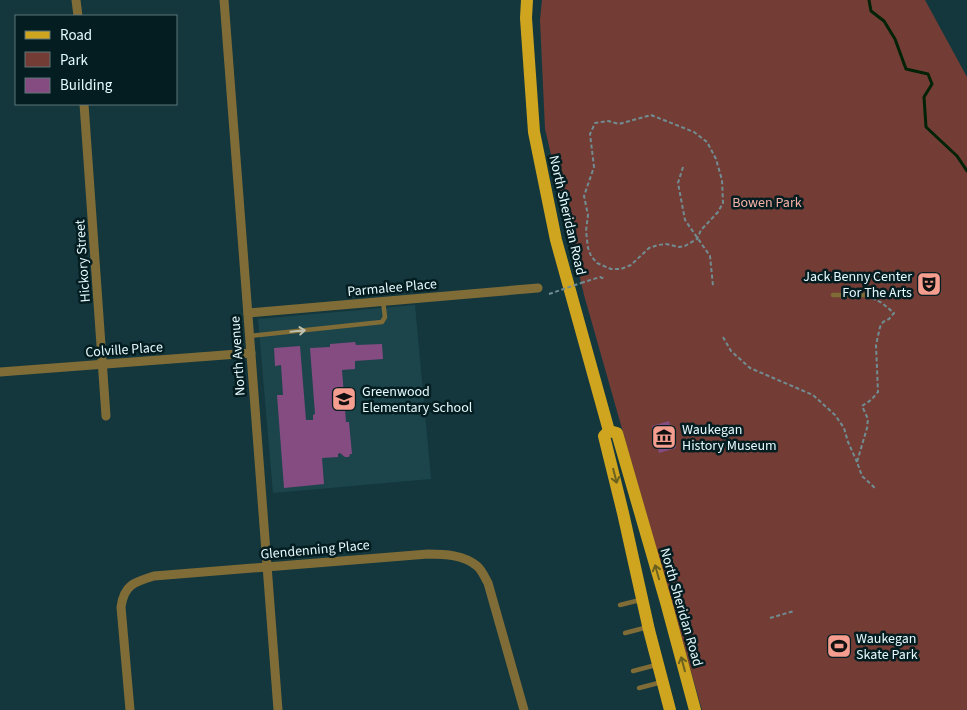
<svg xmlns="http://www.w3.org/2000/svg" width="967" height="710" font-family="'Source Sans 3',sans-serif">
<rect width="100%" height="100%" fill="#13373d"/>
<path fill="#1c454b" d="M415,305L431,479L273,493L258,319Z"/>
<path fill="#733d35" d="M542,0H925L967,77V710H702L584,295L545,129L540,20Z"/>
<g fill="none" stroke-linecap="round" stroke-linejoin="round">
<path stroke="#002207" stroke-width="3" d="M869,0L871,11L884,21L895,39L906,69L928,74L932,84L924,97L926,127L957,156L967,171"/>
</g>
<g fill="#854c81">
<path d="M355,342L356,345L382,344L383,359L355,361V369L342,370L346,422H349L352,454H350L349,457H345L340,453L338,454V457L322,458L324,484L284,488L277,395H283L281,365L275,366L274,348L300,346L306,420H313V415L315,414L310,348L330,347V344Z"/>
<path d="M669,421L676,448L659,453L652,426Z"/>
</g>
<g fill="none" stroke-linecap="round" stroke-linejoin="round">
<g stroke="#718d92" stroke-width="2" stroke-dasharray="4 2.5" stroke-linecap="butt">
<path d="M651,115L694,132L707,142L716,159L722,180L723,203L718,212L701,230L697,239L685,246L679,247L666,244L658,245L649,248L631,265L621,269H611L597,263L591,256L588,248L586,231L588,215L584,196L594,167L590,134L595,123L608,121L619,124Z"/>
<path d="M683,167L678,183L685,220L710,256L713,286"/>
<path d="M581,283L600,277L605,279"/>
<path d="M872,298L882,303L894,313L889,319L883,322L880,327L876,345L878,392L871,400L862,406L868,419L867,428L857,462L862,476L875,488"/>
<path d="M723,337L731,351L750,368L813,395L835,415L844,428L848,442L857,462"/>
<path d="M770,618L794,611"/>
</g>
<g stroke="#806c37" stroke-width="4.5">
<path d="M833,295H865"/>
<path d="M250,336L382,322L385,317L383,301"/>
<path d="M620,605L640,600"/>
<path d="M625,633L648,627"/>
<path d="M633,671L656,665"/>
<path d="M639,688L662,682"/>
</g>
<g stroke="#806c37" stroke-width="9">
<path d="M76,0L78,16"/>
<path d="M224,0L278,710"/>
<path d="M84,104L106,416"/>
<path d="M248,313L538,288"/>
<path d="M0,372L251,353"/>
<path d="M130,710L121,607C124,585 134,582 154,576L428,554C445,554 464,555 477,566C482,570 485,578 488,583L524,710"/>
</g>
<g stroke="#cfa520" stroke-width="12">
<path d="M527,0L526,18L534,132L556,240L609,431"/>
<path d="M609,431L617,433L666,602L695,710"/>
<path d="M609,431L604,436L623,513L649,630L670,710"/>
</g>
<path stroke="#718d92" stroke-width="2" stroke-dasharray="4 2.5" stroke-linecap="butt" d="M549,294L581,283"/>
</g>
<defs><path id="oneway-shaft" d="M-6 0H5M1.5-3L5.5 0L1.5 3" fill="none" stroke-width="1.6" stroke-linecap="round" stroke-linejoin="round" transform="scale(1.25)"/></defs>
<use stroke="#bdc1ae" href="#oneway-shaft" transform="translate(298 331) rotate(-6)"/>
<g stroke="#6a6120">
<use href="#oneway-shaft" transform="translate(615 476) rotate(76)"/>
<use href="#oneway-shaft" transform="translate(657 572) rotate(-106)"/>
<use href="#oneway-shaft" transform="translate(683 664) rotate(-105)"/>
</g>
<defs>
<symbol id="theatre-square" viewBox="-11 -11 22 22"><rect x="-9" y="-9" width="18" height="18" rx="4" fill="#f59d8f" stroke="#041d21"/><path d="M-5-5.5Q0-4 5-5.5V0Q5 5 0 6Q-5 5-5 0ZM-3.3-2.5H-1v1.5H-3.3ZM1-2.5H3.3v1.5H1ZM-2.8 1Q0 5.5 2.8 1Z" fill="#111"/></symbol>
<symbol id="school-square" viewBox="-11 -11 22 22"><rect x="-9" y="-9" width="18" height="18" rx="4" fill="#f59d8f" stroke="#041d21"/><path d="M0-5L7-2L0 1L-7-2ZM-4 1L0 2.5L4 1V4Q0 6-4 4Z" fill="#111"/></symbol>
<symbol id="museum-square" viewBox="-11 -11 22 22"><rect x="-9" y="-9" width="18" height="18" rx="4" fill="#f59d8f" stroke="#041d21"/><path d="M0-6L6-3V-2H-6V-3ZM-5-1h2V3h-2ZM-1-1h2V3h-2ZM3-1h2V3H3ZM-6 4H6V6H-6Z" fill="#111"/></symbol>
<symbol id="stadium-square" viewBox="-11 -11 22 22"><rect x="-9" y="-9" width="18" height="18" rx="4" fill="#f59d8f" stroke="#041d21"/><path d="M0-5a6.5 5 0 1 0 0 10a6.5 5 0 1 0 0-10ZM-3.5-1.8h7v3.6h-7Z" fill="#111"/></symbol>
</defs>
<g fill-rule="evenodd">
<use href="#theatre-square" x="915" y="270" width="28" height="28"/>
<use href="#school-square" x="330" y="385" width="28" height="28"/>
<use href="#museum-square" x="650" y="423" width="28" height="28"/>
<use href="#stadium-square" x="825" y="632" width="28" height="28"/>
</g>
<g text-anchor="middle" stroke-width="5" stroke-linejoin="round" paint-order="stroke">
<g font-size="14" fill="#f7b2a6" stroke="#041d21">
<text x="767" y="207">Bowen Park</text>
</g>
<g font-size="14" fill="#e6f9fd" stroke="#041d21">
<text transform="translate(568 215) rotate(77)" y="5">North Sheridan Road</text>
<text transform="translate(82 261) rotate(-94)" y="5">Hickory Street</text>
<text transform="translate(392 287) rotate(-5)" y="5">Parmalee Place</text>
<text transform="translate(124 349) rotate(-4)" y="5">Colville Place</text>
<text transform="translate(237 356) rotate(-94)" y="5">North Avenue</text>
<text transform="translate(315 549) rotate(-5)" y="5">Glendenning Place</text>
<text transform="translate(682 607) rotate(74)" y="5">North Sheridan Road</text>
</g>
<g font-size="14" fill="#e6f9fd" stroke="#041d21" text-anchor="start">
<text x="912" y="281" text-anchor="end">Jack Benny Center<tspan x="912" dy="16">For The Arts</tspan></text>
<text x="362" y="396">Greenwood<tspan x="362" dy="16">Elementary School</tspan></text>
<text x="682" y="434">Waukegan<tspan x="682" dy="16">History Museum</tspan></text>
<text x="856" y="643">Waukegan<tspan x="856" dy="16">Skate Park</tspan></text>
</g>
</g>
<rect x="15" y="15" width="162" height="90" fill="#041d21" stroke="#5e7579"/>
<rect x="25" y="31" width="25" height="8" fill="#cfa520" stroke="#5e7579"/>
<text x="60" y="40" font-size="15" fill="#e6f9fd">Road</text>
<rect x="25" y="52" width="25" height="15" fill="#733d35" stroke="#5e7579"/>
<text x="60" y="65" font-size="15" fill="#e6f9fd">Park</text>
<rect x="25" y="78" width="25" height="15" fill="#854c81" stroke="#5e7579"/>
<text x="60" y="90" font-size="15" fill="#e6f9fd">Building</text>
</svg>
